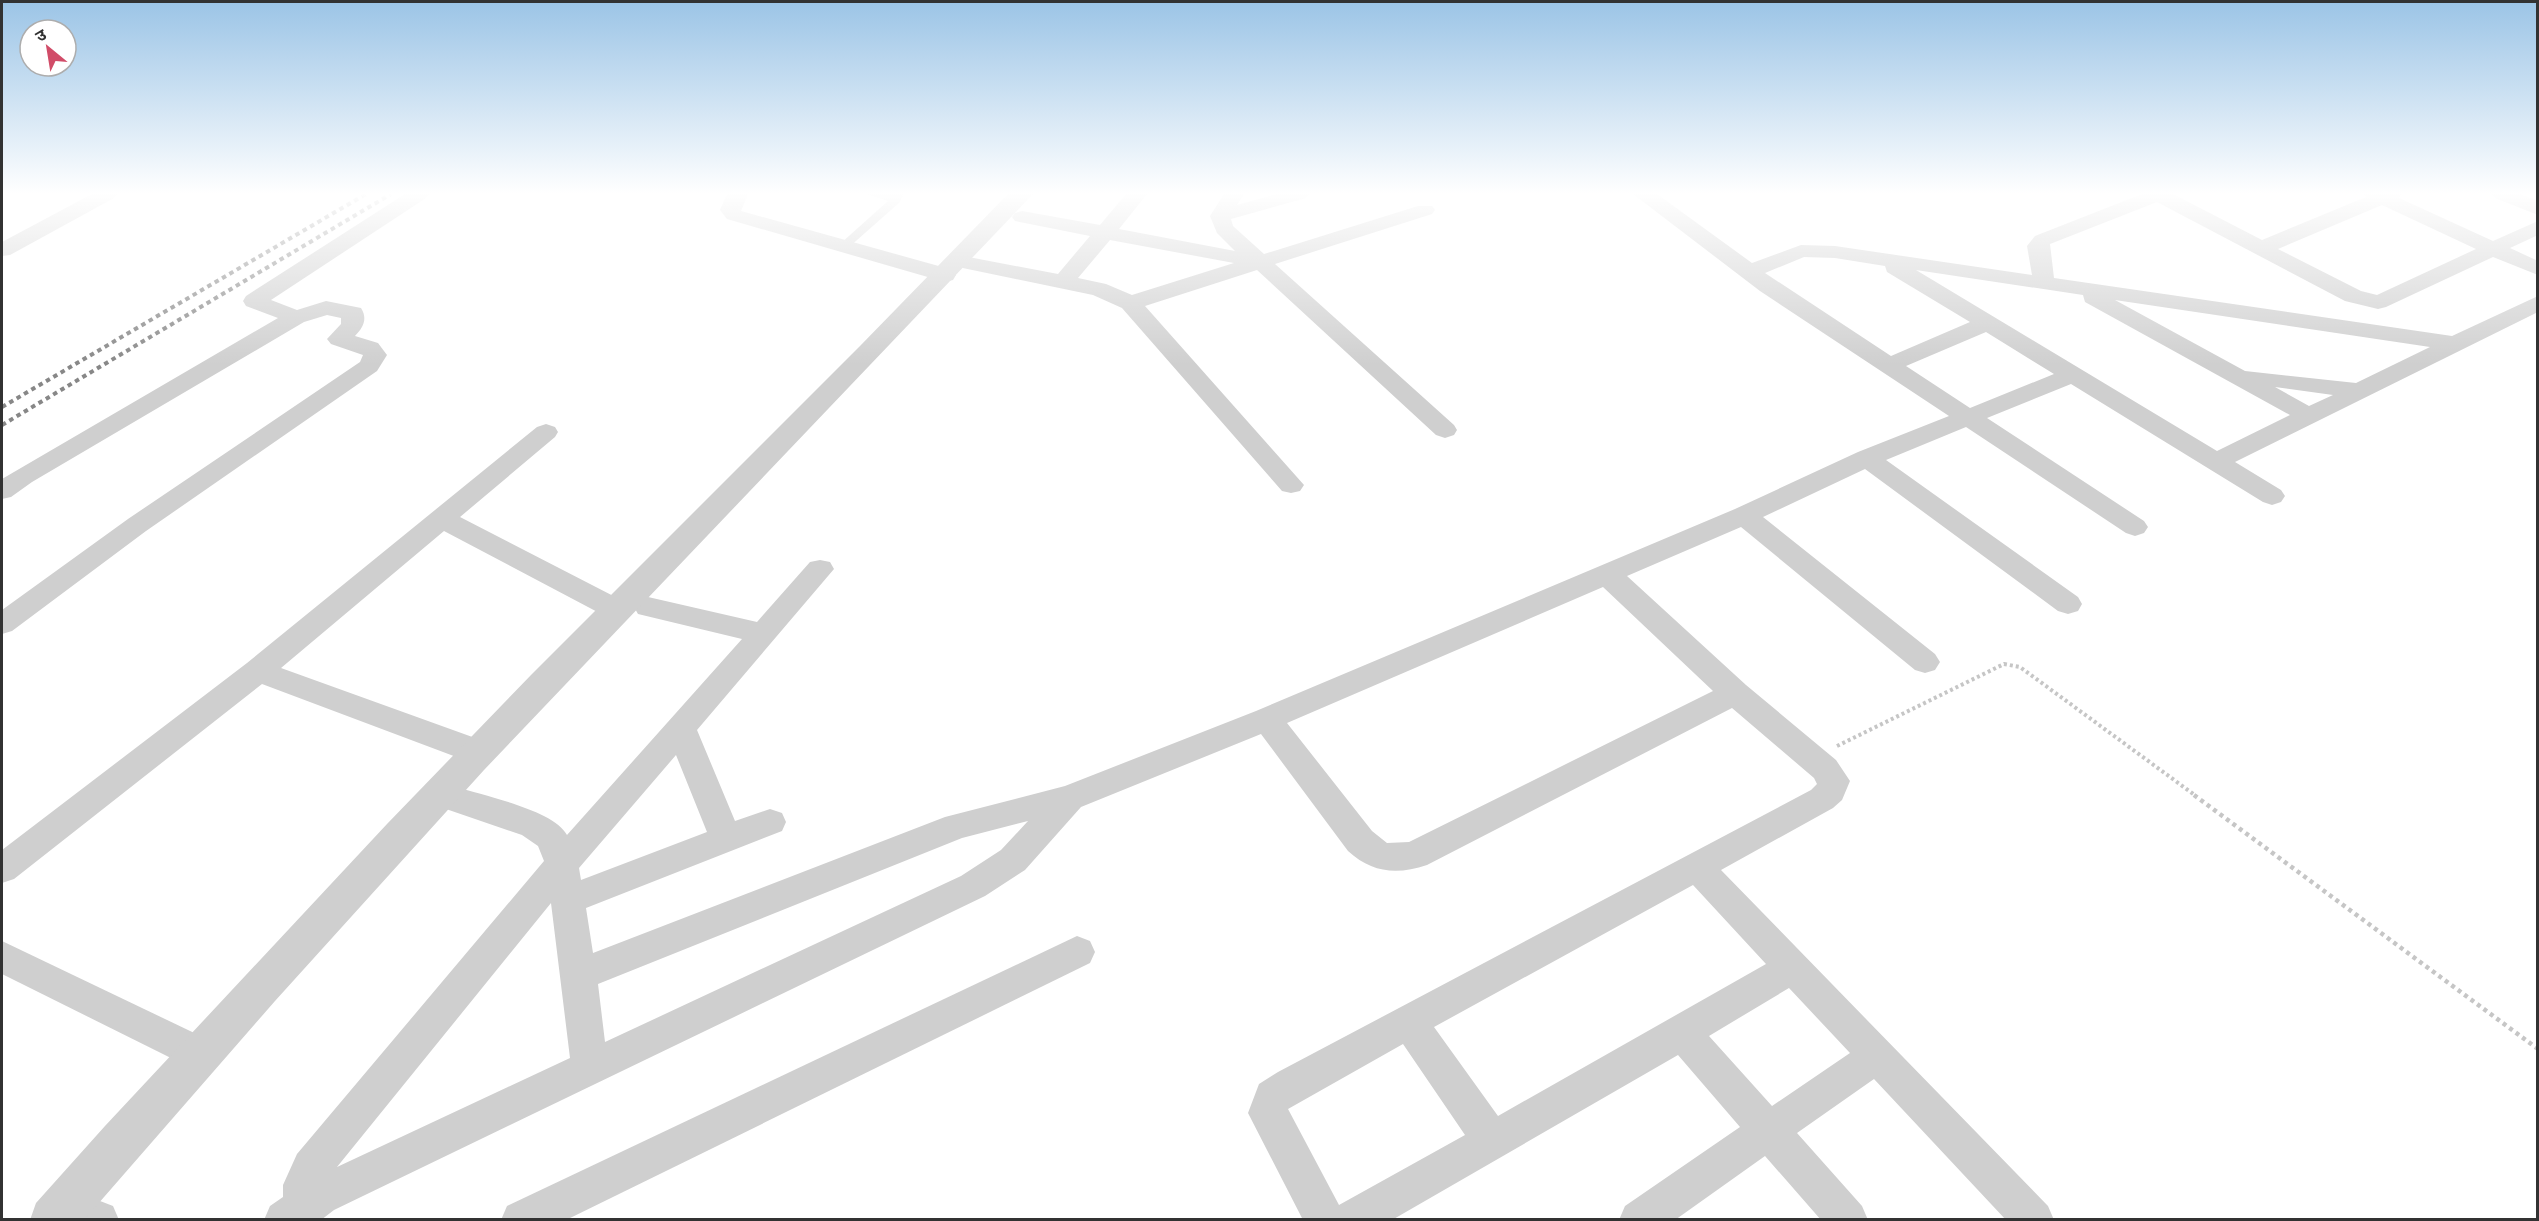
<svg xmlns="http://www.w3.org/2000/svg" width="2539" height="1221" font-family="'Open Sans','Noto Sans Devanagari',sans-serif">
<rect width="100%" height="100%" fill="#fff"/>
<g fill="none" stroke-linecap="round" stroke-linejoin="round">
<path stroke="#c6c6c6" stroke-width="4" stroke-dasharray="3 3" stroke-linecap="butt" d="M1837,746L2004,664L2020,667L2196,796"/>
<path stroke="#c6c6c6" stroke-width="4.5" stroke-dasharray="4 4" stroke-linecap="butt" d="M2194,795L2538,1049"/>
<path fill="#cfcfcf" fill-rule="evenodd" d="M866,194H903L900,202L848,248H840V244L888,201Z"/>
<g fill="#cfcfcf" fill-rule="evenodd">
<path d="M92,194H117L114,198L10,255L2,256V242Z"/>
<path d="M405,194H429L426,198L271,300L297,310L326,301L361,308C368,319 363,328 355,336L378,343L387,355L377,371L146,531L12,631L2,634V610L128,519L360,362L363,355L331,344L327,339L341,324V318L327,315L304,322L32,482L11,497L2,499V479L278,318L246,306L243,301L246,296Z"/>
<path d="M727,194H748L741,211L953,270L956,275L953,280L945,282L727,219L720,210Z"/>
<path d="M1126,194H1147L1119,229L1235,251L1217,233L1210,216L1224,194H1244L1237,205L1276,194H1309L1306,198L1231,219L1233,226L1264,254L1418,206H1432L1435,210L1432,214L1275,264L1454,425L1457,430L1454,435L1445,438L1436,435L1257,270L1145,306L1304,485L1300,491L1291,493L1282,491L1122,308L1093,295L958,267L950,266L947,261L950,256L958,255L1058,274L1090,236L1015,221L1012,217L1015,213L1022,211L1100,225ZM1110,240L1234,263L1132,295L1106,284L1078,278Z"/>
<path d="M1633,194H1657L1752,263L1801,245L1835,246L2032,275L2027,246L2035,236L2142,194H2173L2262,240L2366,197L2364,194H2401L2399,198L2493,241L2538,221V235L2510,248L2538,261V275L2493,257L2386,307L2378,309L2345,301L2157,202L2050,244L2054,278L2452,336L2538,296V312L2235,462L2281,490L2285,496L2281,502L2272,505L2263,502L2071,384L1987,418L2144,521L2148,527L2144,533L2135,536L2126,533L1966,427L1886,460L2078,597L2082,604L2078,611L2068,614L2058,611L1865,469L1763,517L1935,654L1940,662L1935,670L1925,673L1915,670L1741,527L1627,576L1746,685L1836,760L1850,781L1842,800L1833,808L1721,870L2048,1206L2054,1220H2006L1874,1079L1797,1133L1862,1206L1868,1220H1821L1765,1156L1675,1220H1619L1625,1206L1740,1127L1678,1055L1392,1220H1303L1248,1113L1259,1084L1278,1072L1811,790L1817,784L1814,778L1732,708L1427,865C1397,875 1372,873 1348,851L1261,734L1081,807L1025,870L985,896L334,1210L321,1220H264L270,1206L283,1197V1185L297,1154L544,861L538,846L522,835L446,809L441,800L446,791L457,787C484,796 554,810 567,835L742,639L638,614L634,607L638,600L648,597L757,622L810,562L820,560L830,562L834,569L697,730L735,821L770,809L782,813L786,822L782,831L586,908L593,953L945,817L1065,786L1256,711L1735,509L1858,452L1949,416L1760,291ZM2382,205L2476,249L2377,295L2361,291L2278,249ZM1804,257L1835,258L1885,266L1887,272L1970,322L1891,356L1765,273ZM1916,270L2083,295L2085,302L2290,415L2217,451ZM2115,300L2430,347L2356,383L2245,371ZM1986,332L2054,374L1970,408L1906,366ZM2275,387L2333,395L2309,406ZM1603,587L1713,691L1409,842L1387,843L1372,831L1287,723ZM676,755L707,832L581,880L579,868ZM1028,821L1001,850L961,876L605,1042L598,984L962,838ZM1693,885L1766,964L1498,1116L1434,1027ZM551,903L570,1058L337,1167ZM1789,988L1850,1053L1772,1106L1709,1036ZM1403,1044L1465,1135L1339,1205L1288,1109Z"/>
<path d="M2492,194H2520L2538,201V215L2495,198Z"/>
<path d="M546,424L555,427L558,432L555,437L460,517L625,602L629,609L625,616L615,619L605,616L444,531L281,668L489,743L494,752L489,761L478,764L467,761L262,684L14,879L2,883V850L247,663L537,427Z"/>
<path d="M1077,936L1090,941L1095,952L1090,963L566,1220H501L507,1206Z"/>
<path d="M2,941L211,1041L217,1053L211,1065L198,1070L185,1065L2,974Z"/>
<path d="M82,1194L113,1206L119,1220H64L62,1214L68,1200Z"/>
</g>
<path fill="#cfcfcf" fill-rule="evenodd" d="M1008,194H1033L484,770L275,1001L84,1220H30L36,1203L105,1126L387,824L531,675L860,346Z"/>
<g stroke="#878787" stroke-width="4" stroke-dasharray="4.5 4" stroke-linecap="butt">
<path d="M2,407L366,194"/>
<path d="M2,425L391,194"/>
</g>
</g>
<linearGradient id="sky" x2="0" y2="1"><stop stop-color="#9bc4e6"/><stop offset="0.53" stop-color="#fff"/><stop offset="1" stop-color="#fff" stop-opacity="0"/></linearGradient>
<rect width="2539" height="365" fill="url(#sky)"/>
<rect width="2539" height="1221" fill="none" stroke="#323232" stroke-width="6"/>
<g transform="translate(48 48) rotate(330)"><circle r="28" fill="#ffffff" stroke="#adadad" stroke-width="1.5"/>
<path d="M0-4.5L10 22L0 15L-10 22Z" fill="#d14c68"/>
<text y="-9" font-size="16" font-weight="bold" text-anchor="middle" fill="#323232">उ</text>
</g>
</svg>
